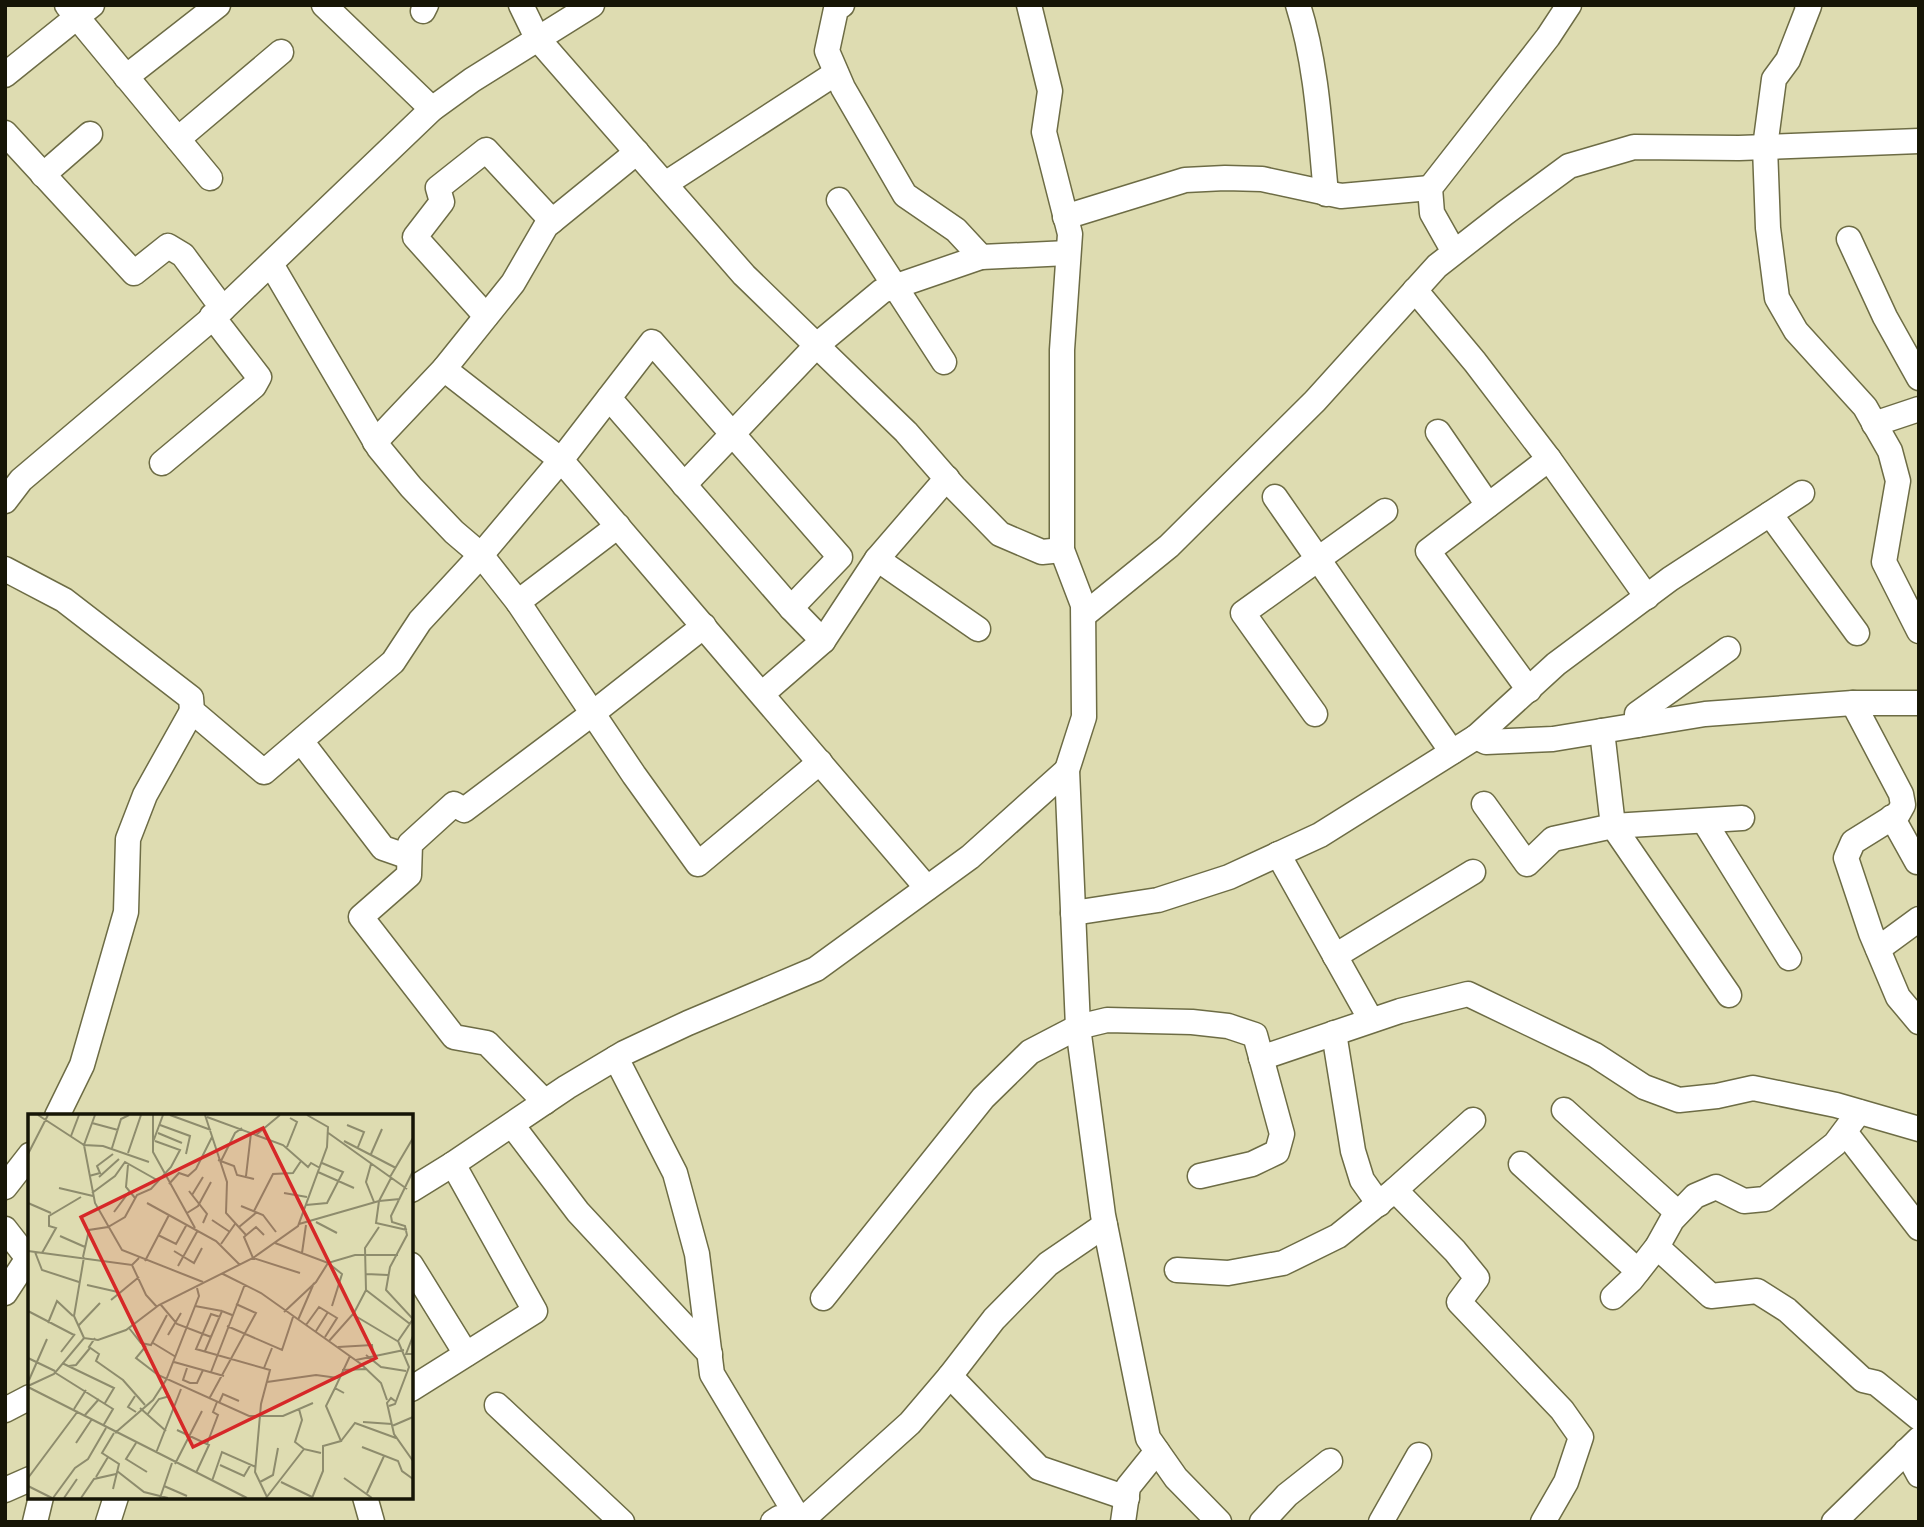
<svg xmlns="http://www.w3.org/2000/svg" width="1924" height="1527" font-family="Inter,sans-serif">
<rect width="100%" height="100%" fill="#dedcb1"/>
<g fill="none" stroke-linecap="round" stroke-linejoin="round">
<defs>
<g id="minor">
<path d="M67,5L210,178"/>
<path d="M324,5L432,109"/>
<path d="M521,5L537,38L744,275L906,432L954,487L1000,534L1042,552L1062,550"/>
<path d="M842,5L836,9L827,51L843,88L905,195L956,230L981,257"/>
<path d="M1029,5L1050,91L1044,132L1070,234L1062,350V550L1083,605L1084,717L1067,770L1078,1027L1103,1215L1148,1438L1176,1478L1219,1522"/>
<path d="M1298,5C1317,65 1320,131 1326,194"/>
<path d="M1807,5L1809,6L1788,60L1774,79L1765,147L1768,228L1777,298L1796,331L1865,407L1890,451L1898,481L1884,562L1919,631"/>
<path d="M423,11L426,5"/>
<path d="M5,75L92,5"/>
<path d="M126,77L218,5"/>
<path d="M5,133L134,273L168,246L183,255L223,309"/>
<path d="M178,139L281,52"/>
<path d="M43,175L90,134"/>
<path d="M665,184L836,73"/>
<path d="M839,200L944,362"/>
<path d="M1065,217L1185,180L1225,178L1262,179L1341,196L1430,188"/>
<path d="M1849,239L1885,317L1919,378"/>
<path d="M1454,252L1432,213L1430,188L1548,37L1569,5"/>
<path d="M271,264L379,448L411,487L454,532L481,555L518,602L634,775L698,864L820,762"/>
<path d="M1415,290L1475,362L1549,459L1647,597"/>
<path d="M486,316L415,237L442,202L438,188L486,150L552,221"/>
<path d="M444,369L561,460L927,888"/>
<path d="M609,398L791,608L823,641L762,694"/>
<path d="M1874,424L1919,409"/>
<path d="M1438,432L1488,505"/>
<path d="M375,442L444,369L513,283L546,226L637,152"/>
<path d="M162,463L254,386L259,377L212,316"/>
<path d="M684,485L817,345L882,291L981,257L1068,253"/>
<path d="M1275,497L1452,752"/>
<path d="M5,501L21,480L223,309L432,109L472,80L592,5"/>
<path d="M1770,514L1857,633"/>
<path d="M877,559L978,629"/>
<path d="M5,569L64,600L191,698L192,711L264,772L393,662L420,621L481,555L561,460L652,342L840,557L791,608"/>
<path d="M518,602L618,526"/>
<path d="M1084,615L1169,546L1315,401L1437,266L1505,213L1569,166L1634,147L1739,148L1919,141"/>
<path d="M823,641L877,559L947,478"/>
<path d="M1529,690L1428,551L1549,459"/>
<path d="M1853,703L1901,794L1903,805L1898,814L1853,842L1846,858L1871,933L1898,997L1919,1022"/>
<path d="M1315,714L1243,613L1385,511"/>
<path d="M1637,725V714L1728,649"/>
<path d="M1602,731L1613,826L1729,995"/>
<path d="M1476,737L1486,742L1553,739L1705,714L1853,703H1919"/>
<path d="M301,741L383,848L409,857"/>
<path d="M1484,804L1527,864L1553,839L1613,826L1742,818"/>
<path d="M1892,817L1917,862"/>
<path d="M1704,821L1789,958"/>
<path d="M1278,854L1371,1020"/>
<path d="M1073,913L1158,900L1229,877L1320,835L1476,737L1556,664L1670,579L1802,493"/>
<path d="M1878,949L1919,919"/>
<path d="M1335,956L1473,872"/>
<path d="M1334,1033L1353,1151L1362,1180L1379,1204"/>
<path d="M616,1058L675,1173L697,1254L712,1374L800,1521"/>
<path d="M1261,1058L1400,1011L1468,994L1595,1055L1644,1087L1679,1100L1717,1096L1753,1088L1836,1105L1919,1129"/>
<path d="M545,1102L487,1043L454,1037L361,917L409,875L410,844L454,804L464,810L593,713L704,626"/>
<path d="M1564,1110L1678,1213"/>
<path d="M57,1116L82,1065L126,912L128,839L145,795L192,711"/>
<path d="M512,1125L578,1212L710,1354"/>
<path d="M1845,1132L1919,1228"/>
<path d="M1521,1164L1638,1271"/>
<path d="M5,1187L30,1155"/>
<path d="M411,1190L453,1164L567,1087L624,1053L688,1023L816,969L970,857L1067,770"/>
<path d="M1395,1190L1455,1251L1477,1278L1459,1302L1562,1410L1581,1437L1566,1482L1543,1522"/>
<path d="M5,1229L30,1261"/>
<path d="M1657,1247L1711,1296L1757,1291L1787,1310L1863,1380L1876,1383L1919,1418"/>
<path d="M411,1265L466,1354"/>
<path d="M1177,1270L1228,1273L1283,1263L1338,1236L1395,1190L1473,1120"/>
<path d="M5,1293L28,1258"/>
<path d="M1613,1297L1631,1280L1657,1247L1672,1220L1695,1196L1716,1187L1744,1201L1765,1199L1835,1144L1859,1112"/>
<path d="M823,1298L983,1098L1030,1052L1078,1027L1107,1020L1192,1022L1228,1026L1255,1035L1282,1134L1277,1152L1252,1164L1200,1176"/>
<path d="M950,1376L1039,1468L1127,1498"/>
<path d="M411,1389L535,1311L453,1164"/>
<path d="M497,1405L622,1522"/>
<path d="M5,1410L30,1397"/>
<path d="M1906,1451L1919,1475"/>
<path d="M5,1490L30,1479"/>
<path d="M365,1497L372,1522"/>
<path d="M35,1522L41,1497"/>
<path d="M108,1522L116,1497"/>
<path d="M773,1522L779,1518L800,1521"/>
<path d="M800,1522L910,1423L950,1376L994,1319L1048,1264L1105,1225"/>
<path d="M1123,1522L1128,1487L1157,1451"/>
<path d="M1262,1522L1287,1495L1330,1461"/>
<path d="M1381,1522L1419,1455"/>
<path d="M1834,1522L1919,1439"/>
</g>
</defs>
<use href="#minor" stroke="#6d6c45" stroke-width="27"/>
<use href="#minor" stroke="#fff" stroke-width="24"/>
</g>
<g transform="translate(28 1114)">
<rect width="385" height="385" fill="#dedcb1"/>
<path fill="none" stroke="#8e8c6d" stroke-width="2" d="M10,1L56,31L67,89L94,136L175,168M67,1L56,31L75,32L121,48M125,1V38L167,114M142,1L183,16M177,1L199,68L198,99L218,121M179,3L255,31L280,53L283,49L292,54M64,9L90,16M132,11L162,22L158,40M319,11L336,18L330,33M299,18L379,75M130,19L154,29M228,21L252,1M43,22L51,1M316,27L368,54M125,28L135,1M259,33L269,8L262,4M84,34L93,5L101,1M100,39L113,1M0,40L20,1M343,40L354,15M190,46L206,52L209,61L226,65M193,47L207,19L214,14M343,50L338,68L346,88M100,51L98,73L107,84M290,58L326,74M61,62L72,59L69,52L85,40M218,62L223,19M71,63L91,45M362,63L385,24M363,64L351,87L348,109L379,116M141,70L151,59L160,62L168,55L184,23M31,74L65,82M161,77L179,100L175,109M64,79L87,62L97,48L129,66M256,79L279,83M164,81L175,63M0,89L23,99M119,89L188,127L212,151M278,91L299,89L315,58L294,49M213,92L235,101L248,118M226,97L245,60L265,59L273,47M86,98L101,78M159,99L170,92L183,68M184,106L202,118M288,108L309,119M271,110L351,87L372,85M211,113L229,98M130,121L148,130L159,110M236,121L228,113L216,123L225,144L272,159M32,122L57,133M247,129L300,149L327,141H370M193,130L207,110M0,137L104,151L111,144M146,137L166,149L174,134M7,138L14,156L51,168M14,139L28,114L21,112V102L53,83M274,139L278,111M55,143L61,116L80,113L97,103L109,81L123,75L143,53L152,36L127,27M56,143L46,202L56,224M117,147L141,101M104,151L118,181L129,193M150,152L170,116M195,160L233,179L333,250L353,269L359,286M338,160L360,161M59,171L90,178M338,176L382,210M83,186L111,163M133,191L149,210L183,223M167,192L194,197M0,197L46,221M256,198L288,168L300,149L314,160L304,192M324,200L371,228M192,203L183,200L168,235L242,256L233,290L227,358L239,383M270,206L286,169M20,209L29,187L45,202M51,211L72,189M278,211L291,193L309,204L297,223M199,212L254,236L265,203M101,214L113,229L123,231L139,201M288,217L300,198M140,221L153,199M385,222L378,240H385M67,224L61,233L71,240L68,247L95,266L117,291M301,227L326,199L338,176L337,134L351,113M125,229L148,243M118,232L108,244L130,261L221,302H255L285,289M310,233L344,231L345,240M177,237L194,197L204,201M33,238L47,220M338,241L353,253L378,257M0,244L27,257M328,246L376,236M146,248L196,262M34,249L86,274L77,289M41,252L48,251L62,234M159,254L155,266L162,269H169L175,256M236,254L244,234M314,256L339,255M26,258L85,295L75,312M183,258L217,170M1,266L19,225M239,268L288,261L310,264M0,272L26,260L56,224L70,226L98,216L131,191L225,144L270,112L299,33L300,13L279,1M0,273L219,384M316,279L307,274L322,242M107,282L100,293L108,298M181,285L228,199L208,190M367,287L363,284L359,289L366,320L385,347M191,289L195,280L211,287M361,292L367,290L381,253L370,227L385,205L358,176L362,153L379,121L377,112L364,108L363,102L385,57M112,294L138,317M46,295L58,276M271,295L274,306L267,328L276,335M57,301L71,285M119,301L131,285L142,282M335,308L364,310M364,312L385,303M149,316L181,331L168,359M87,319L125,286L138,266L171,182L169,174M313,327L327,309L368,324M48,329L64,305M108,329L98,345L119,358M179,330L190,301L185,298L189,288M334,333L370,347L374,357L385,365M128,339L153,275M147,350L174,297M192,351L216,362L223,350M89,357L116,378L140,384M68,363L80,343M0,364L50,297M316,364L344,384M184,367L194,338L228,353M232,368L245,361L250,334M253,368L284,383M0,372L24,384M136,372L159,382M85,375L91,350L74,339L86,319M339,379L356,342M25,384L47,354L60,345L78,314M36,384L49,365M53,384L66,365L88,360M132,384L144,349M238,384L276,335L293,339M284,384L295,357V332L313,327L298,292L307,274"/>
<path fill="#d62828" fill-opacity="0.15" stroke="#d62828" stroke-width="3.5" d="M235,14L348,244L165,333L53,103Z"/>
<rect width="385" height="385" fill="none" stroke="#161506" stroke-width="3.5"/>
</g>
<rect width="1924" height="1527" fill="none" stroke="#161506" stroke-width="14"/>
</svg>
